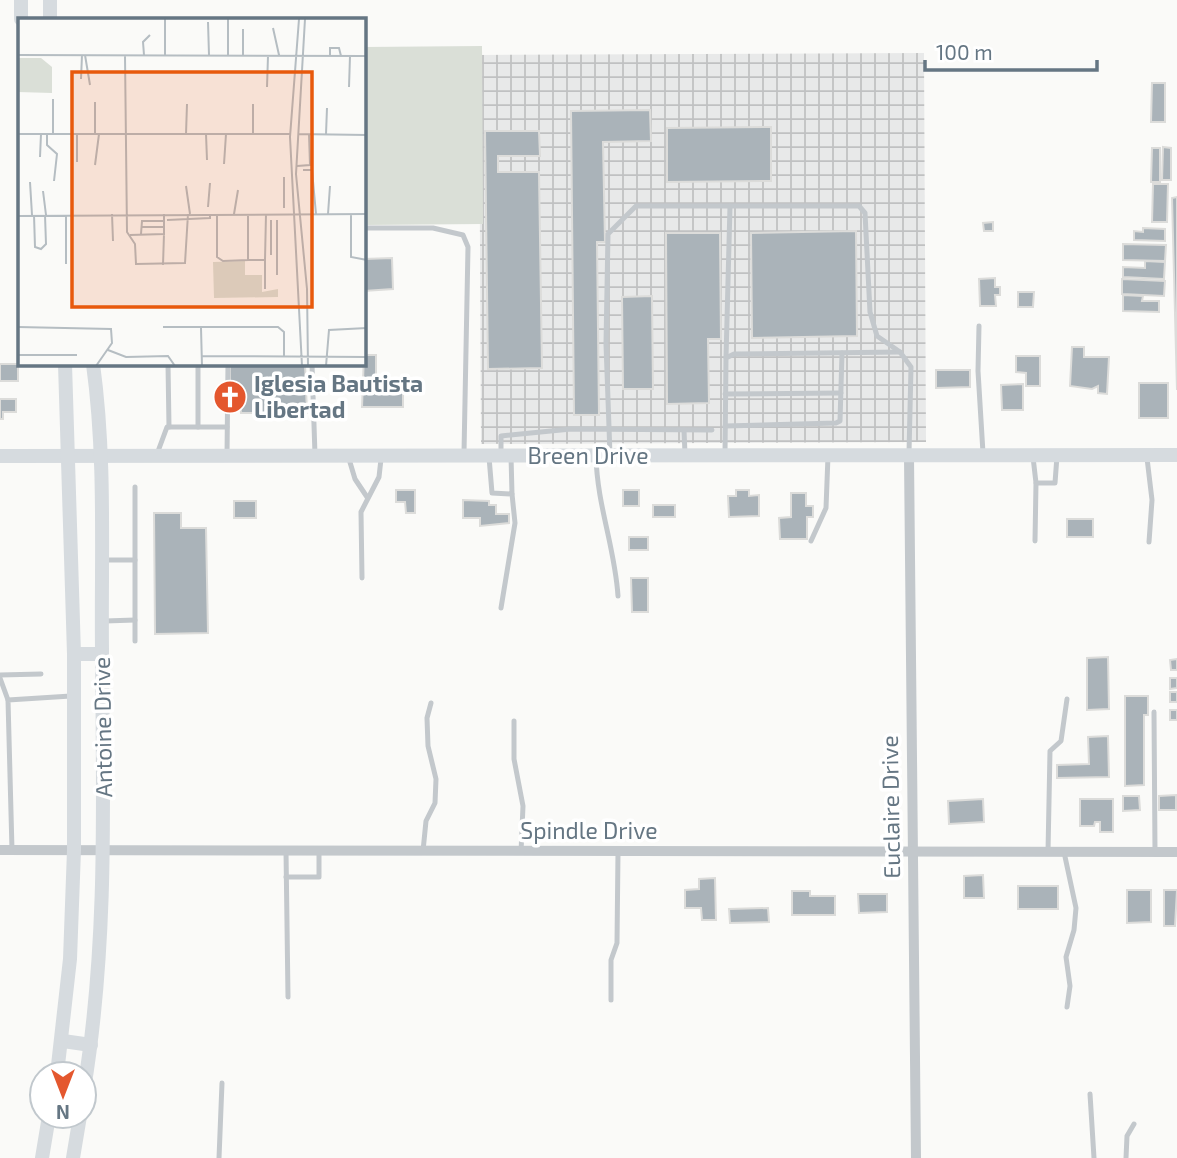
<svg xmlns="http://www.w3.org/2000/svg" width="1177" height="1158" font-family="'Exo 2',sans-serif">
<defs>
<pattern id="industrial-grid" width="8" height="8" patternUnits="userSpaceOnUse" patternTransform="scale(1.75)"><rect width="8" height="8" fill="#e8e9e9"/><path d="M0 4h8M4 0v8" fill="none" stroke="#c0c1c2"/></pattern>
</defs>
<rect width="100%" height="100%" fill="#fafaf8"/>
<path fill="url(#industrial-grid)" d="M924,53L926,442L481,444L479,55Z"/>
<path fill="#dadfd7" d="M482,46L483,224L364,225V47Z"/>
<g fill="#aab3b9" stroke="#dcdcda" stroke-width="2">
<path d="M1152,83H1165V122H1151Z"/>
<path d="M650,110L651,141L603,142L605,242H597L599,415H574L571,111Z"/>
<path d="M771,127V181L667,182V128Z"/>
<path d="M485,131H539L540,156H498V172H539L542,368L488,369Z"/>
<path d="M1163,147L1171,148V180H1162Z"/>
<path d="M1152,148H1160V182H1151Z"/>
<path d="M1153,184H1168L1167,222H1152Z"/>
<path d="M1177,197V390L1172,198Z"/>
<path d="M993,222V231H984L983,223Z"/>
<path d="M1143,228L1165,229V241L1134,240V231L1143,232Z"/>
<path d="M856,231L857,336L752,338L751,233Z"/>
<path d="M666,233H720L721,339H708L709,403L667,404Z"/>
<path d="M1123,244L1166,245L1165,261L1123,260Z"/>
<path d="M392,258L393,289L364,291V259Z"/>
<path d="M1145,261L1165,262L1164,279L1123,277V267L1145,268Z"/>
<path d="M995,278V287H1000V295H995L996,306H980L979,279Z"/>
<path d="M1122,279L1165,281L1164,296L1122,294Z"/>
<path d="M1018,292H1034L1033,307H1018Z"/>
<path d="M1123,295L1143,296L1142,301H1159V312L1123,311Z"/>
<path d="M652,296L653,389H623L622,297Z"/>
<path d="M1072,347H1084V357H1109L1107,394L1098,393V386L1092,389L1070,386Z"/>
<path d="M364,355H376V380L403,379V407H362Z"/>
<path d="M1016,356H1040V386H1026V373L1016,372Z"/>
<rect x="0" y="364" width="18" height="17"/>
<path d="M230,364H305L307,413H241L240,400L230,397Z"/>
<path d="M936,370H970V387L936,388Z"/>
<rect x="1139" y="383" width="29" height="35"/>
<path d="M1023,384V410H1002L1001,385Z"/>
<path d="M0,399H16V412H3V419H0Z"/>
<path d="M396,490H415V513H406L405,502H396Z"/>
<rect x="623" y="490" width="16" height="16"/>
<path d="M736,490H749V496L759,495V516L729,517L728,496H736Z"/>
<path d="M791,493H806V506H813V517H807V539H780L779,518L791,517Z"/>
<path d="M463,500L489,501V505H496V514H509V523L480,526V518H463Z"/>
<rect x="234" y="501" width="22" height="17"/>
<rect x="653" y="505" width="22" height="12"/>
<path d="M154,513H181V528H206L208,633L155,634Z"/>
<rect x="1067" y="519" width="26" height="18"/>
<rect x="629" y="537" width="19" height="13"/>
<path d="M631,578H648V612H632Z"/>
<path d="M1108,657L1109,709L1087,710V658Z"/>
<path d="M1177,659V670H1171L1170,660Z"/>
<path d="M1170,678H1177V688L1170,689Z"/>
<rect x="1170" y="692" width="7" height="10"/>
<path d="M1125,696H1148V715H1144V785L1125,786Z"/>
<rect x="1170" y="710" width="7" height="10"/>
<path d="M1108,736L1109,777L1057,778V765L1089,764L1088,737Z"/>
<path d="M1176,795V810H1159V796Z"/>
<path d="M1123,796H1139L1140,810L1123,811Z"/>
<path d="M983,799L984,822L949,824L948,801Z"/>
<path d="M1080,799H1113V832H1100V822H1095L1094,826H1080Z"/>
<path d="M983,875L984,898H964V876Z"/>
<path d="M715,878L716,920H702L701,908H685V890L699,889V879Z"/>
<rect x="1018" y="886" width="40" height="23"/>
<path d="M1127,890H1151V922L1127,923Z"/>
<path d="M1164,890H1177L1175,926H1164Z"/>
<path d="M792,891H810V896H835V915H792Z"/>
<path d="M858,894H887V912L859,913Z"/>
<path d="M768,908L769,922L730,923L729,909Z"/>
</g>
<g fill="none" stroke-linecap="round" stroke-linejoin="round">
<g stroke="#c3c8cc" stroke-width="5">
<path d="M364,228H433L463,235L468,247L464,453"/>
<path d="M979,326L978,371L983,453"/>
<path d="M726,358L730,206"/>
<path d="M168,364L169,427"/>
<path d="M198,364V427"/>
<path d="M312,364L315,455"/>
<path d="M725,394L841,393"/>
<path d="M725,426L836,423L840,421L842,353"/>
<path d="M684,430L685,454"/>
<path d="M501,453V436L571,429L712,430"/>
<path d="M725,453L726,358L734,354L900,352"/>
<path d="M157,454L167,427H227"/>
<path d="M227,455L228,364"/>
<path d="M610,455L606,344L608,234L636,206H859L865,213L870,312L877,336L900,352L911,367L909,453"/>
<path d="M596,456C597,505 615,548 618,596"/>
<path d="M489,457L492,493L512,494L511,456"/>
<path d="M1033,457L1036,483H1055L1057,456"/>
<path d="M1147,458L1152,500L1149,542"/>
<path d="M349,459L355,479L367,497"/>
<path d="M135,487V641"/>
<path d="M811,541L826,508L828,456"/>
<path d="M1035,541L1036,483"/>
<path d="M103,560H135"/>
<path d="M362,578L361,512L379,477L381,459"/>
<path d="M501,608L515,523L512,494"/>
<path d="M105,621L135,620"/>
<path d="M0,675L41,674"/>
<path d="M0,678L8,700"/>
<path d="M1154,712L1155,852"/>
<path d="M514,721V759L523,806L521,852"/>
<path d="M12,850L8,700L71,696"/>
<path d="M286,851L288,997"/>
<path d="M423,851L426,821L435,803L436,779L428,746L427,718L431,703"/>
<path d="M1048,852L1050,751L1061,741L1067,699"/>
<path d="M1064,852L1076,908L1074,930L1066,957L1070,986L1067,1007"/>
<path d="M286,877H319V851"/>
<path d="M611,1000V960L617,943L618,852"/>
<path d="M1090,1094L1094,1158"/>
<path d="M219,1158L222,1083"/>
<path d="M1126,1158L1127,1136L1134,1124"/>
</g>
<g stroke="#c3c8cc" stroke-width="10">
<path d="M909,457L916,1158"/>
<path d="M0,850L1177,852"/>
</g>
<g stroke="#d6dbdf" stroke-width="14">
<path d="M21,0V19"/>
<path d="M50,0V19"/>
<path d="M0,456L1177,455"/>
<path d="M74,654H102"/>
<path d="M63,1041L91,1045"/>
<path d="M57,1074L70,959L74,850V654L65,364"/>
<path d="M84,1089C108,943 103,797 102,650C101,555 106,458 93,364"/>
<path d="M42,1158L49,1116"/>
<path d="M73,1158L80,1116"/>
</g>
</g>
<defs>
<symbol id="church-disc" viewBox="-11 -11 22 22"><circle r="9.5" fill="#e4572e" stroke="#fff"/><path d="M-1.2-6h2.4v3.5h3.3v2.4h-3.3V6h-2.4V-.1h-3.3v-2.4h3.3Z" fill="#fff"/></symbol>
</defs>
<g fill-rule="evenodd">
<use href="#church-disc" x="211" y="378" width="38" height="38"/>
</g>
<g text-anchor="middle" stroke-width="7" stroke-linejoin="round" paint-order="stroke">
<g font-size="23" font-weight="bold" fill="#657683" stroke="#fff" text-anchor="start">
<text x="254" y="392">Iglesia Bautista<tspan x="254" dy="26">Libertad</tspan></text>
</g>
<g font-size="23" fill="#657683" stroke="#fff">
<text x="588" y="464">Breen Drive</text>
<text transform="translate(103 727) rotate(-91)" y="8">Antoine Drive</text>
<text transform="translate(891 807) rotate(-91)" y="8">Euclaire Drive</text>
<text x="589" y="839">Spindle Drive</text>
</g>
</g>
<g transform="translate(18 18)">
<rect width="348" height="348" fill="#fafaf8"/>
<path d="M227,243V257H244V274L260,271V279L196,280L195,244Z" fill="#dadfd7"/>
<path d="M0,40H23L34,49V75L0,74Z" fill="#dadfd7"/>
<path fill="none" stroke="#b5bdc2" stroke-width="2" d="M147,1V37M281,1L272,119L284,348M287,1L278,156L289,271L290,348M190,4L191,37M255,10L261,37M0,37L349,38M67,37L72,67M126,37L125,24L132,17M210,37V1M107,38L109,214L117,226L118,246L167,245L170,196M225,38V11M312,38V30H321L323,38M63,61L64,37M249,69L250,38M331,69L332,38M35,81V116M77,84V116M235,86V116M0,116H273M29,116V127L39,136L36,163M59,116V144M168,116L169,86M188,116L189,142M280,116L349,117M308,116L309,90M22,139L23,116M206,146L208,116M77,147L81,116M279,148L292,147L291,116M285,152H294L298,196M266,159V190M12,164L14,197M168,168L172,196M25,173L28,197M190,189L192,165M94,196L95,223M199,196V239L205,243L230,242V197M216,196L220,172M310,196L312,168M333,196V239L349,242M16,197L17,229L23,231L28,226L27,197M48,197V246M0,198L349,196M149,202L192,200V196M253,202V237M123,209H146M123,216L124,203H146M112,217L146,216V196M230,242H247V271M247,242L248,196M145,247L146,216M259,257V202M0,309L93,311L94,325L78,348M145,309H260L266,314V339M183,310L184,348M90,332L108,339L150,338L157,348M0,337H59M184,338L349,339M308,348L311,312L349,310"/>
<path fill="#e8590c" fill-opacity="0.15" stroke="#e8590c" stroke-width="3.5" d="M54,54H294V289H54Z"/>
<rect width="348" height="348" fill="none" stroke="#657683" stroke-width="3.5"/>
</g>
<g transform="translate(63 1095) rotate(180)"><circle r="33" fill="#ffffff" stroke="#c1c8cd" stroke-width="2"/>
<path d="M0-5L12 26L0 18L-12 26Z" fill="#e4572e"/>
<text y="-10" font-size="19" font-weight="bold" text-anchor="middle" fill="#657683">N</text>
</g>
<path d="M925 60v10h172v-10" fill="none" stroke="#657683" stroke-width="3.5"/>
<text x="936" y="60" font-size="21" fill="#657683" stroke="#ffffff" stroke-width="5" paint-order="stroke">100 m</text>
</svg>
